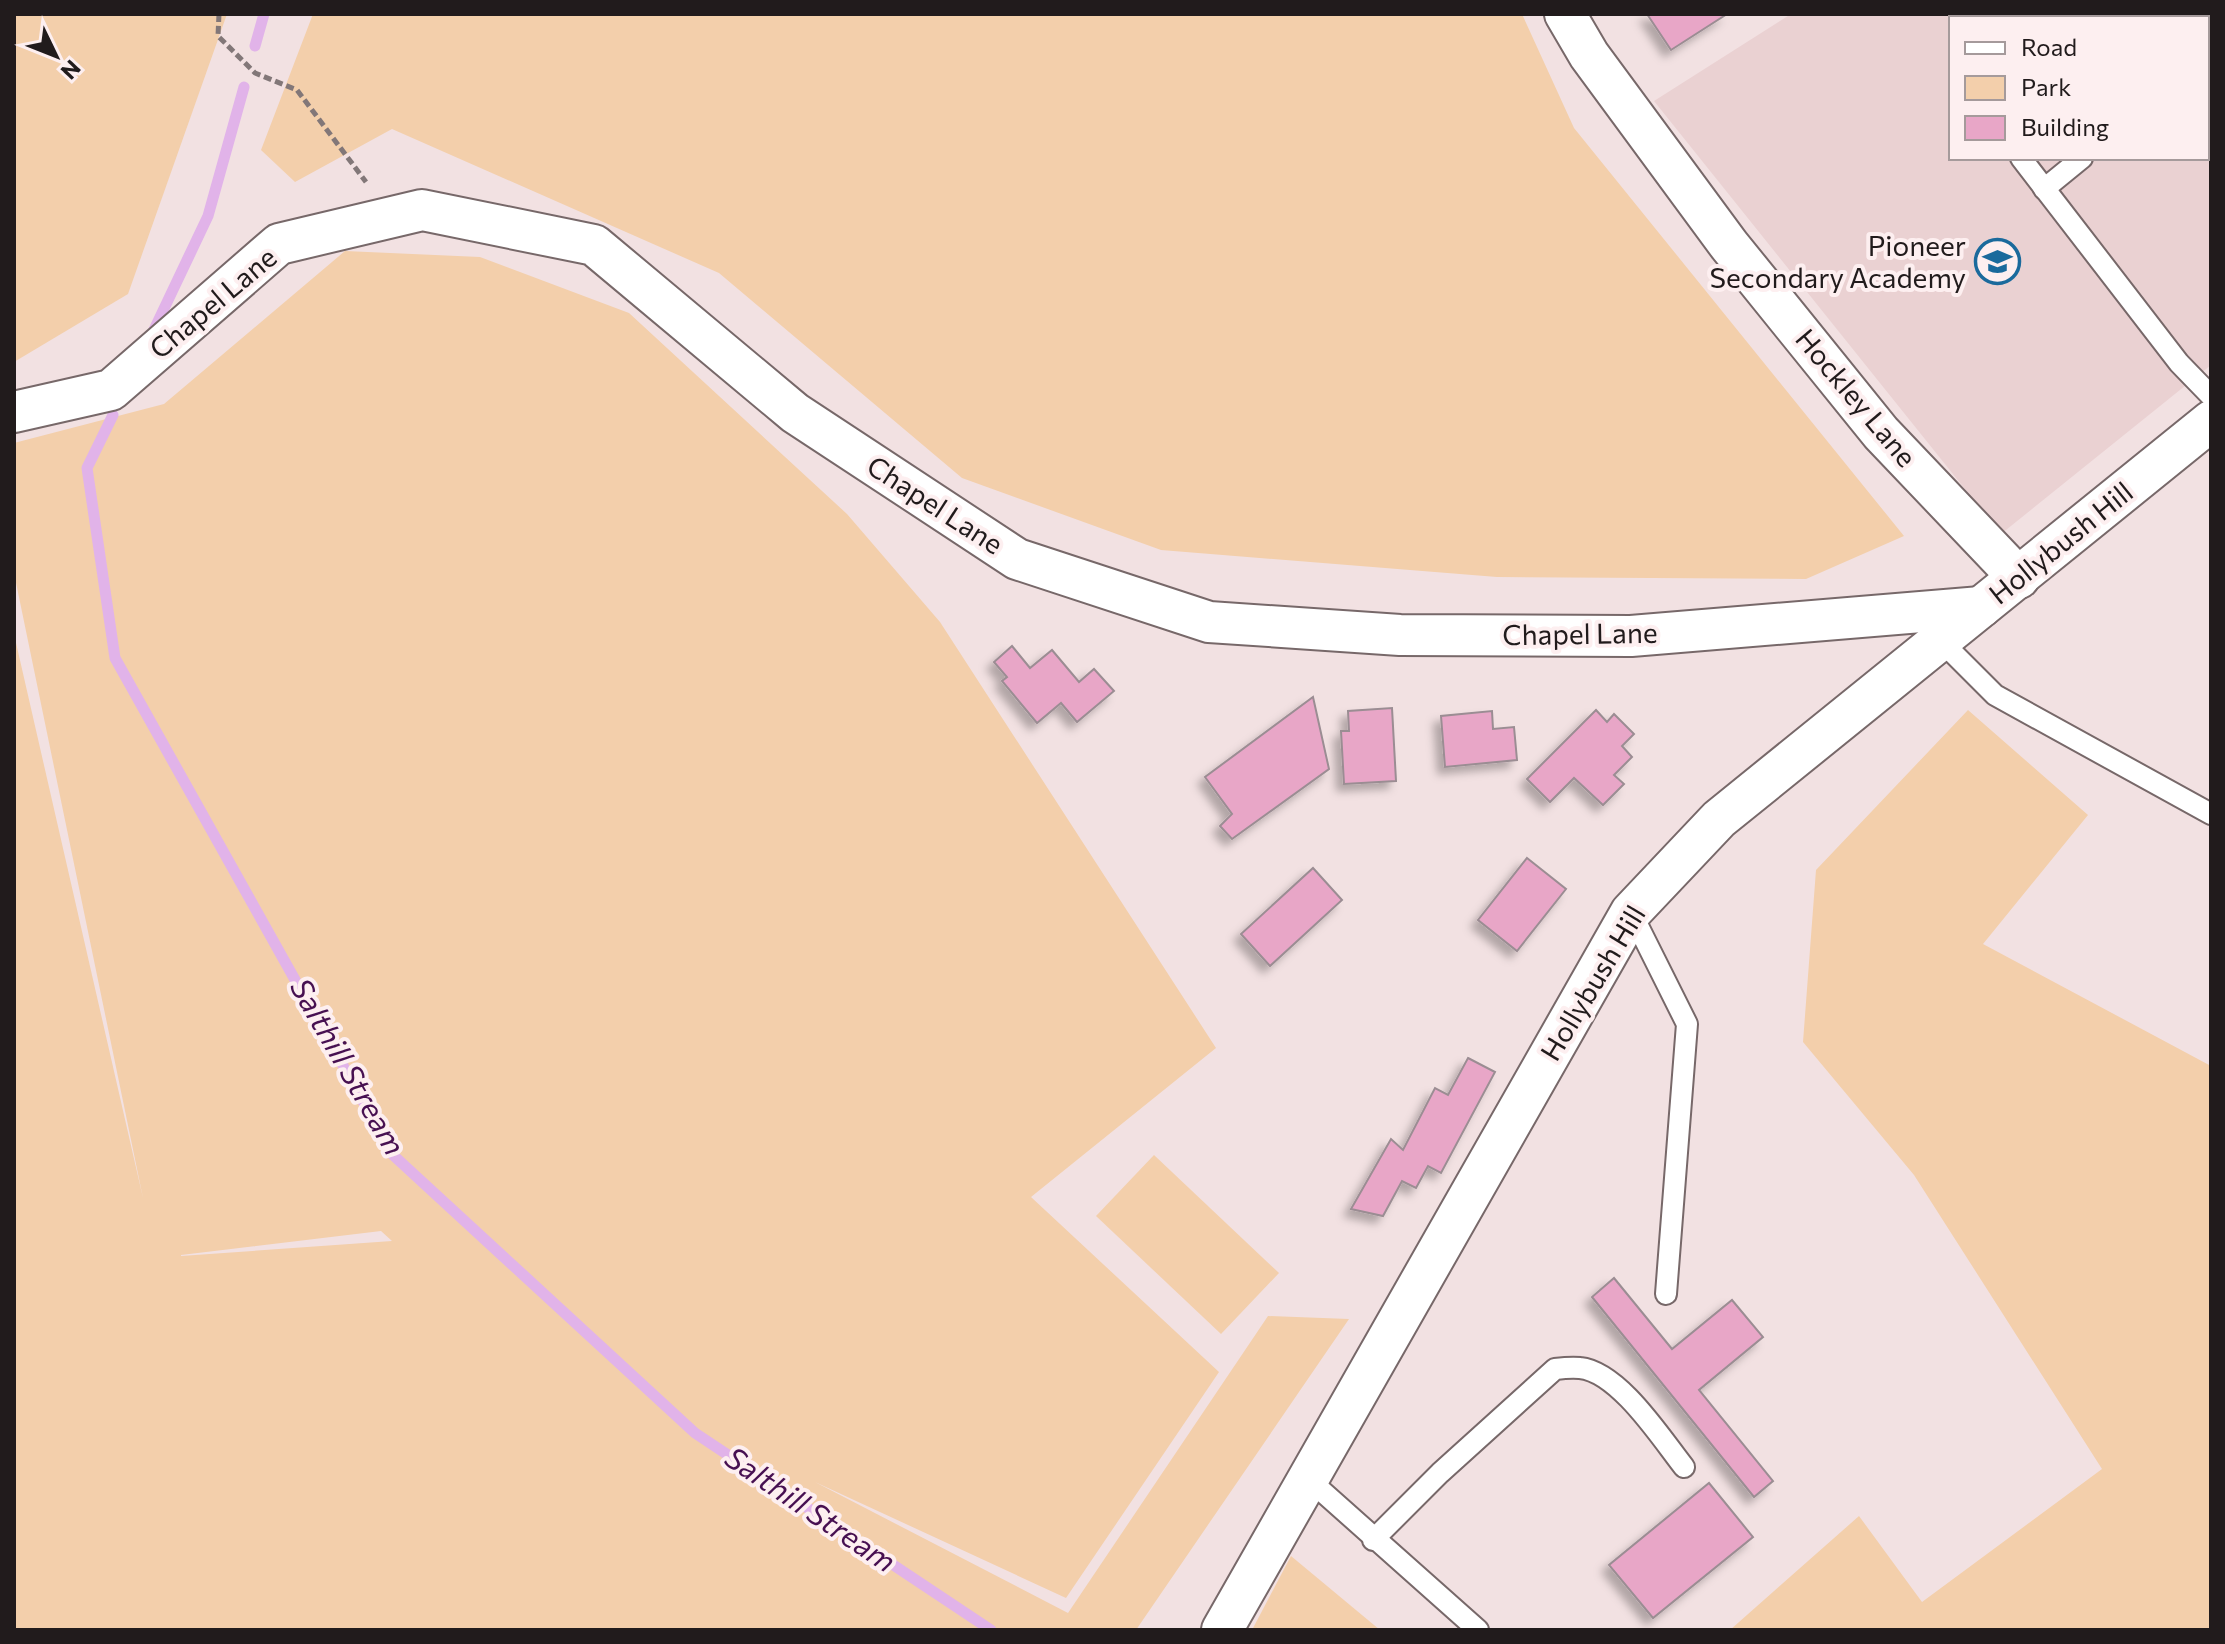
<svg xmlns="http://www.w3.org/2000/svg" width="2225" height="1644" font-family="Commissioner,sans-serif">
<defs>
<filter id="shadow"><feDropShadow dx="-7" dy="7" stdDeviation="4" flood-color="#0004"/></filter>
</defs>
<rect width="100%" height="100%" fill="#f2e1e2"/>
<path fill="#ead1d2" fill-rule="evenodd" d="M1791,14H2211V365L2001,534L1654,101ZM1951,18H2207V158H1951Z"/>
<g fill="#f3cfab" fill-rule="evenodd">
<path d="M14,14H227L128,294L14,362Z"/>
<path d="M313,14H1522L1574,128L1904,536L1806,579L1497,577L1161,550L962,478L719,273L392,129L295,182L261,150Z"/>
<path d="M345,251L480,257L629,313L847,514L940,622L1216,1048L1031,1197L1219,1372L1066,1598L815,1482L1068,1613L1268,1316L1349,1319L1136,1630H14V634L143,1198L14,573V443L164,404ZM381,1231L392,1241L181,1256V1255Z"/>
<path d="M1968,710L2088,815L1983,944L2211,1066V1630H1730L1859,1516L1922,1602L2102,1469L1914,1175L1803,1042L1816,870Z"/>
<path d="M1154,1155L1279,1273L1221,1334L1096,1216Z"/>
<path d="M1291,1556L1380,1630H1252Z"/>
</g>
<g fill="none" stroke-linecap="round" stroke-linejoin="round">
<g stroke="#e1b3e9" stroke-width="11">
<path d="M255,46L264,14"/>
<path d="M151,336L208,216L244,87"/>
<path d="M113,415L87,468L115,658L393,1155L695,1433L991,1630"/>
</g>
</g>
<g fill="#e8a6c7" stroke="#9b8d93" stroke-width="2" filter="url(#shadow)">
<path d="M1647,14H1727L1671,50Z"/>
<path d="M2047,14H2133L2128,18H2050Z"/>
<path d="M1012,646L1030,668L1052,650L1079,682L1094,669L1114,691L1077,722L1061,703L1037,723L1002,681L1007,677L994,662Z"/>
<path d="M1313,697L1329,769L1232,839L1220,826L1232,814L1205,777Z"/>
<path d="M1392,708L1396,781L1344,784L1341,731H1349L1348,711Z"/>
<path d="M1596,710L1607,722L1614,714L1634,734L1622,746L1632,757L1614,775L1624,784L1603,805L1574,778L1550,802L1527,779Z"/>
<path d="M1492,711L1493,729L1514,727L1517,760L1445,767L1441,716Z"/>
<path d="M1527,858L1566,889L1517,951L1478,920Z"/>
<path d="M1313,868L1342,900L1270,966L1241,934Z"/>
<path d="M1468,1058L1495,1072L1441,1173L1428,1166L1416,1188L1402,1181L1383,1216L1351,1209L1391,1139L1403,1150L1435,1088L1448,1095Z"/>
<path d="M1614,1278L1672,1349L1732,1300L1763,1337L1699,1390L1773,1481L1754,1497L1592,1297Z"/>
<path d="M1709,1483L1753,1537L1653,1618L1609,1565Z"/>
</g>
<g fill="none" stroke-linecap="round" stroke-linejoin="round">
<defs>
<g id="lane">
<path d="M2207,56L2211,52"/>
<path d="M2021,158L2179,363L2211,396"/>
<path d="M2044,189L2082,158"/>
<path d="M1940,640L1995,695L2211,814"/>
<path d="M1631,912L1687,1024L1666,1294"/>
<path d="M1306,1477L1478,1630"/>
<path d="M1373,1540L1440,1473L1555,1369C1563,1368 1572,1367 1580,1368C1619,1372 1661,1438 1684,1467"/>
</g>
<g id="street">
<path d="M1565,14L1589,55L1729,245L1881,433L2019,578"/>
<path d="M14,412L111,390L279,244L422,210L594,245L795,413L1017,559L1209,622L1400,635L1631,636L1981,607"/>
<path d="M1222,1630L1631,912L1719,819L2211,421"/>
</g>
</defs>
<use href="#lane" stroke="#776869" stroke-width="24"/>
<use href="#street" stroke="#776869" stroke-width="44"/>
<path stroke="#827778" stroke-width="5" stroke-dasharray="8 4" stroke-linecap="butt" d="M219,14L218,36L255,73L297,90L366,182"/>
<use href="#lane" stroke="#fff" stroke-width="20"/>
<use href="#street" stroke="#fff" stroke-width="40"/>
</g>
<defs>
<symbol id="school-ring" viewBox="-11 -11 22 22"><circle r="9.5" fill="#fdeff0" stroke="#1a6a9c" stroke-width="1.5"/><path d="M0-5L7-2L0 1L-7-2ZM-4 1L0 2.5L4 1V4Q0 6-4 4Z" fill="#1a6a9c"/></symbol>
</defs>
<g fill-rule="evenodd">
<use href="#school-ring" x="1972" y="236" width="51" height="51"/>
</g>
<g text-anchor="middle" stroke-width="8" stroke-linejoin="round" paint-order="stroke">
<g font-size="28" fill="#211b1c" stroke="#fdeff0" text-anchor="end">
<text x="1966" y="256">Pioneer<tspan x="1966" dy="32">Secondary Academy</tspan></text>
</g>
<g font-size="28" fill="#211b1c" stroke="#fdeff0">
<text transform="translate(213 303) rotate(-40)" y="10">Chapel Lane</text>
<text transform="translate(1856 398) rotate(50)" y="10">Hockley Lane</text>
<text transform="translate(935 505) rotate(33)" y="10">Chapel Lane</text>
<text transform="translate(2061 543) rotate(-39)" y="10">Hollybush Hill</text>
<text transform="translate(1580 634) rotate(-1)" y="10">Chapel Lane</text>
<text transform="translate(1593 983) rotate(-59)" y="10">Hollybush Hill</text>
</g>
<g font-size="30" font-style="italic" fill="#471051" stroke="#fdeff0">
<text transform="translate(347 1067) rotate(60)" y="10">Salthill Stream</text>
<text transform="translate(810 1510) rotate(34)" y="10">Salthill Stream</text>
</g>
</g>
<rect width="2225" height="1644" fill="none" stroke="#211b1c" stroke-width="32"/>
<rect x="1949" y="16" width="260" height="144" fill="#fdeff0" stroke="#a59a9b" stroke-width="2"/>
<rect x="1965" y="42" width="40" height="12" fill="#ffffff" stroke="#a59a9b" stroke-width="2"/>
<text x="2021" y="56" font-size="24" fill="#211b1c">Road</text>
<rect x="1965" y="76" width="40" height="24" fill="#f3cfab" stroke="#a59a9b" stroke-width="2"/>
<text x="2021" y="96" font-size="24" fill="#211b1c">Park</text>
<rect x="1965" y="116" width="40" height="24" fill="#e8a6c7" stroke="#a59a9b" stroke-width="2"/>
<text x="2021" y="136" font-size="24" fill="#211b1c">Building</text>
<g transform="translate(56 56) rotate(133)" stroke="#fdeff0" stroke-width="6" paint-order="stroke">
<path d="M0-6L14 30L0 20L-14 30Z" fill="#211b1c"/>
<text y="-12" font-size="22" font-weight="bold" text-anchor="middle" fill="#211b1c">N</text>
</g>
</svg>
